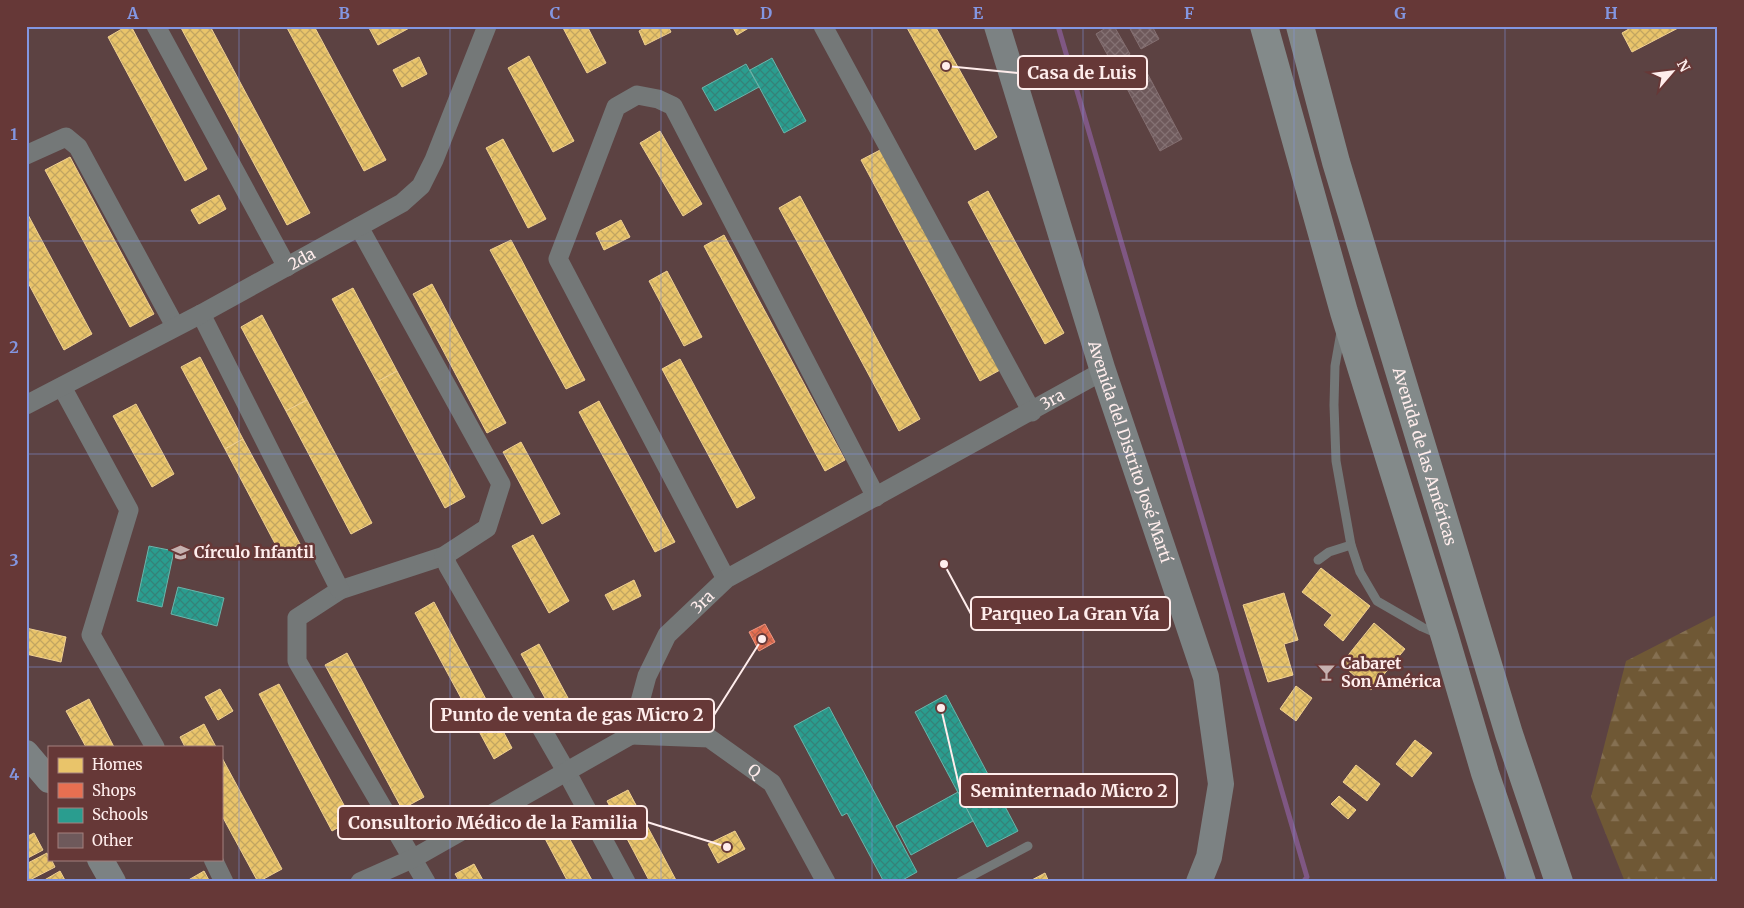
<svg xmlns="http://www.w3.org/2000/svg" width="1744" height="908" font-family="Merriweather,serif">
<defs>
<pattern id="forest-firs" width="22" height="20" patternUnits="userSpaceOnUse" patternTransform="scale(1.25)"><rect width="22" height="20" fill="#6f5835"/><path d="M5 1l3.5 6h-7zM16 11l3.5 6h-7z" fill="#857052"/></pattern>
<pattern id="homes-cross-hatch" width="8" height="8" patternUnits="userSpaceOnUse" patternTransform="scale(1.25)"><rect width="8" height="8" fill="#e9c46a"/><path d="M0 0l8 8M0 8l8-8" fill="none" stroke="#c2a561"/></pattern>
<pattern id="shops-cross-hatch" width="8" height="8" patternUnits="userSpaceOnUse" patternTransform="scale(1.25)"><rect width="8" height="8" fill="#e76f51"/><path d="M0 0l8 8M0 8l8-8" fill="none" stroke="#b8634e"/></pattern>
<pattern id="schools-cross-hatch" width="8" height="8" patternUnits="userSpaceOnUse" patternTransform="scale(1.25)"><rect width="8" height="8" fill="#2a9d8f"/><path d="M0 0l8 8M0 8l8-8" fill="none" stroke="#348379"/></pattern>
<pattern id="building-cross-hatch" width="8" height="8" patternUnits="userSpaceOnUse" patternTransform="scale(1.25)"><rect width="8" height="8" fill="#6e595b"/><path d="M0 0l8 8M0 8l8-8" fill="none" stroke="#847173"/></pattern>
</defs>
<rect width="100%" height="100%" fill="#5c4242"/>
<path fill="url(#forest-firs)" d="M1718,614V882H1625L1591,797L1626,661Z"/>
<g fill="url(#homes-cross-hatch)" stroke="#f0d091">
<path d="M127,26H131L207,169L185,181L108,37Z"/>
<path d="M180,26H210L310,213L287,225Z"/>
<path d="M286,26H314L386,160L364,171Z"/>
<path d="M368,26H413L378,45Z"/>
<path d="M562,26H587L606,63L587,73Z"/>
<path d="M648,26H668L671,32L645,45L639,31Z"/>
<path d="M732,26H752L737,35Z"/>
<path d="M906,26H935L997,137L975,150Z"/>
<path d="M1634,26H1682L1632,52L1622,33Z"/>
<path d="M529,56L574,141L553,152L508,68Z"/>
<path d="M419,57L427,74L402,87L393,70Z"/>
<path d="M660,131L702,204L683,216L640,143Z"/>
<path d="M503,139L546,219L528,228L486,148Z"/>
<path d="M882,149L1000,370L980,381L861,160Z"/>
<path d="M70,157L154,314L130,327L45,170Z"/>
<path d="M988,191L1064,333L1045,344L968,202Z"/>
<path d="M219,195L226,209L199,224L191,210Z"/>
<path d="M800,196L920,419L899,431L779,208Z"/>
<path d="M26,211L92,334L64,350L26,279Z"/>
<path d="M621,220L630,237L604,250L596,233Z"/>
<path d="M724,235L845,460L825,471L704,246Z"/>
<path d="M511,240L585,380L566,389L490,250Z"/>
<path d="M667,271L702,337L684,346L649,281Z"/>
<path d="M432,284L506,423L487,433L413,294Z"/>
<path d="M353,288L397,371L377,382L332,299Z"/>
<path d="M262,315L307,400L286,411L241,327Z"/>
<path d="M200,357L243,439L225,449L181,367Z"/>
<path d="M680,359L755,498L737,508L662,369Z"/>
<path d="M397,371L465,497L445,508L377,382Z"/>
<path d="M307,400L372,523L351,534L286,411Z"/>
<path d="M599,401L675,542L655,552L579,412Z"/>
<path d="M136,404L174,474L152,487L113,416Z"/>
<path d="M243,439L300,544L281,555L225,449Z"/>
<path d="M521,442L560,514L542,524L503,452Z"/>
<path d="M533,535L569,601L549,613L512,546Z"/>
<path d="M1321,568L1370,606L1343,641L1324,625L1332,615L1302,592Z"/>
<path d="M634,580L641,596L613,610L605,595Z"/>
<path d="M1284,593L1298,640L1284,644L1293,675L1268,682L1243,605Z"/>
<path d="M434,602L512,748L494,759L415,613Z"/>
<path d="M1374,623L1405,649L1371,690L1341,664Z"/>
<path d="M26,628L66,637L61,662L26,654Z"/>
<path d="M539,644L575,711L557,720L521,654Z"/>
<path d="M347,653L424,797L402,809L325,665Z"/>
<path d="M279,684L352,820L332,831L259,694Z"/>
<path d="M1296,686L1312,698L1296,721L1280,709Z"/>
<path d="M220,689L233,711L218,720L205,697Z"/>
<path d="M89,699L114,747H86L66,711Z"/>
<path d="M204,724L216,747H185L180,737Z"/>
<path d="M1415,740L1432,753L1412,777L1396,764Z"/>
<path d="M221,756L282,869L258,882L221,814Z"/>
<path d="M1356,765L1380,784L1367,801L1343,782Z"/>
<path d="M628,790L677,882H650L607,801Z"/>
<path d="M1339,796L1356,810L1348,819L1331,804Z"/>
<path d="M560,821L593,882H568L541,831Z"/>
<path d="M735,831L745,849L718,863L708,844Z"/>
<path d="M34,833L43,850L26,859V837Z"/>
<path d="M47,853L49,859H51L55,867L26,882V864Z"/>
<path d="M474,864L484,882H460L455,874Z"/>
<path d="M60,871L66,882H41Z"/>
<path d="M204,871L210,882H185Z"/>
<path d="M1045,873L1049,882H1028Z"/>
</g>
<path fill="url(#shops-cross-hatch)" stroke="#ee9580" d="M765,624L775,642L759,651L749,632Z"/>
<g fill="url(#schools-cross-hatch)" stroke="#6ab5ab">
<path d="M772,58L806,121L784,133L750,70Z"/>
<path d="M746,64L759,87L715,111L702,88Z"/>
<path d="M149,546L174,551L162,607L137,601Z"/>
<path d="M178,587L224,598L217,626L171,614Z"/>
<path d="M946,695L1018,831L987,847L915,712Z"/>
<path d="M829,707L917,872L899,882H884L847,813L842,816L794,726Z"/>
<path d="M958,792L973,821L911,855L896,826Z"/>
</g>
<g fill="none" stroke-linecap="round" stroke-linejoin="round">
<path stroke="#7f5783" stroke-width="5" d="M1058,26L1307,877L1303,882"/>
</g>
<g fill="url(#building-cross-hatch)" stroke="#846f71">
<path d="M1109,26H1114L1130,54L1112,63L1096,34Z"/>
<path d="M1152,26L1159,39L1141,49L1129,27Z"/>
<path d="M1144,67L1182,139L1160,151L1122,79Z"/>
</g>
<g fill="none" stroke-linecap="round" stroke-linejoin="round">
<g stroke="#747878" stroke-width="9">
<path d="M1341,332L1335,366L1334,405L1336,461L1351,545L1360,572L1377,601L1422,627L1438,634"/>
<path d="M1318,560L1329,552L1351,545"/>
<path d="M960,882L1028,846"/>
</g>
<g stroke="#747878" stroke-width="19">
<path d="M156,26L287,267"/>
<path d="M823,26L1032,412"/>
<path d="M26,155L66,137L78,147L175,326"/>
<path d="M359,227L501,484L487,528L444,556L340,590L297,618V661L426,882"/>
<path d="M201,314L340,590"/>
<path d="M62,387L129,510L91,635L155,747"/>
<path id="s1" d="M26,405L201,314L402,203L421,186L434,160L487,26"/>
<path d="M444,556L448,566L566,771L626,882"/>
<path d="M726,579L558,259L616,107L637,95L658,99L673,106L876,497"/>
<path id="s2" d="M631,735L709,738L772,783L826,882"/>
<path d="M213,859L224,882"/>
<path id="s3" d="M360,882L414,858L631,735L647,676L667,635L726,579L1103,371"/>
</g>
<g stroke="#7c8283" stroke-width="26">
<path id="s4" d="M997,26L1103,371L1206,677L1221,784L1209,857L1199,882"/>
<path d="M26,753L49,780"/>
<path d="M100,859L113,882"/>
</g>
<g stroke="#838a8a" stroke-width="28">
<path d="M1264,26L1344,312L1445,637L1485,773L1522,882"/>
<path id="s5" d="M1300,26L1336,162L1509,734L1559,882"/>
</g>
</g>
<path fill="none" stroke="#8396e1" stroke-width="1" stroke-opacity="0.55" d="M239,26V882M450,26V882M661,26V882M872,26V882M1083,26V882M1294,26V882M1505,26V882M26,241H1718M26,454H1718M26,667H1718"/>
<defs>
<symbol id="school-bare" viewBox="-9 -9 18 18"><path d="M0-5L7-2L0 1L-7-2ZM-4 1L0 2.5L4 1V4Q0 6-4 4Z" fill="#c6b1b0" stroke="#663837" stroke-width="2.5" paint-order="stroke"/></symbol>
<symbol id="bar-bare" viewBox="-9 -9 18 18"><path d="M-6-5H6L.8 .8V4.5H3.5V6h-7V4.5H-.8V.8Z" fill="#c6b1b0" stroke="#663837" stroke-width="2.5" paint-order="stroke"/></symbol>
</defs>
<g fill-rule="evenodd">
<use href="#school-bare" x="168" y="540" width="25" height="25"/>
<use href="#bar-bare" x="1314" y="660" width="25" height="25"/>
</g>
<g text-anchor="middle" stroke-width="5" stroke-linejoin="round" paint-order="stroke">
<g font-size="16" fill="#ffedec" stroke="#663837">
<text dy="6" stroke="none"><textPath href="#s1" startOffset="312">2da</textPath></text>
<text dy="6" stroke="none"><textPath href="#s3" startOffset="869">3ra</textPath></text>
<text dy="6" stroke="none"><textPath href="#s4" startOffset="446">Avenida del Distrito José Martí</textPath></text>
<text dy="6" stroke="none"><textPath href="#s5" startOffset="448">Avenida de las Américas</textPath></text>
<text dy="6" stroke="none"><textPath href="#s3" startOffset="464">3ra</textPath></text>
<text dy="6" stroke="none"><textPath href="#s2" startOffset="134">Q</textPath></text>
</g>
<g font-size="16" font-weight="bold" fill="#ffedec" stroke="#663837" text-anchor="start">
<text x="194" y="558">Círculo Infantil</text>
<text x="1341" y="669">Cabaret<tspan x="1341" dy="18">Son América</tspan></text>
</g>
</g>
<path fill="none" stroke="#ffedec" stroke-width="2" d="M946 66L1018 73M944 564L971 614M762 639L714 715M941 708L960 790M727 847L647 822"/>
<g fill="#ffedec" stroke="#663837" stroke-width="2">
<circle cx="946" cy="66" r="5"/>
<circle cx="944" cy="564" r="5"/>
<circle cx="762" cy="639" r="5"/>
<circle cx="941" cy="708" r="5"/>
<circle cx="727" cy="847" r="5"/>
</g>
<g fill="#663837" stroke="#ffedec" stroke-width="2">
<rect x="1018" y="56" width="129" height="33" rx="5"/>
<rect x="971" y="597" width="199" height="33" rx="5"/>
<rect x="431" y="699" width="283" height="33" rx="5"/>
<rect x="960" y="774" width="217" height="33" rx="5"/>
<rect x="338" y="806" width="309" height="33" rx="5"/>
</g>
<g font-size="18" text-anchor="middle" font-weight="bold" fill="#ffedec">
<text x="1082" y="79">Casa de Luis</text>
<text x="1070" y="620">Parqueo La Gran Vía</text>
<text x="572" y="721">Punto de venta de gas Micro 2</text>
<text x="1069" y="797">Seminternado Micro 2</text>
<text x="493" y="829">Consultorio Médico de la Familia</text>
</g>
<rect width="1744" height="908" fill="none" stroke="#663837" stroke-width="55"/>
<rect x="48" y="746" width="175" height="115" fill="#663837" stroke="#a3807f"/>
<rect x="58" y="758" width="25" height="15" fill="#e9c46a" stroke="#a3807f"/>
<text x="92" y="770" font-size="15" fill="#ffedec">Homes</text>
<rect x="58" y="783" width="25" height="15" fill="#e76f51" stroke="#a3807f"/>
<text x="92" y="796" font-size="15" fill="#ffedec">Shops</text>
<rect x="58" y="808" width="25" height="15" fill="#2a9d8f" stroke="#a3807f"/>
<text x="92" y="820" font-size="15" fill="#ffedec">Schools</text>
<rect x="58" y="833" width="25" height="15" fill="#6e595b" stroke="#a3807f"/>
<text x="92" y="846" font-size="15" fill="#ffedec">Other</text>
<g transform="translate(1672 72) rotate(62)" stroke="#663837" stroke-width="4" paint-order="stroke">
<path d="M0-4L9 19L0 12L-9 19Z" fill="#ffedec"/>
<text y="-8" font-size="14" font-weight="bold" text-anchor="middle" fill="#ffedec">N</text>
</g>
<rect x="28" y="28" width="1688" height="852" fill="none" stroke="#8396e1" stroke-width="2"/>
<g font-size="16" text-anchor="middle" font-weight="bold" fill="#8396e1">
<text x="133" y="19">A</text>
<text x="344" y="19">B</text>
<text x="555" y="19">C</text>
<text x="766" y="19">D</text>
<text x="978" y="19">E</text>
<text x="1189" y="19">F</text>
<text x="1400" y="19">G</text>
<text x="1611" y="19">H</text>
<text x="14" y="140">1</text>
<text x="14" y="353">2</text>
<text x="14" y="566">3</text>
<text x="14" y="780">4</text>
</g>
</svg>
